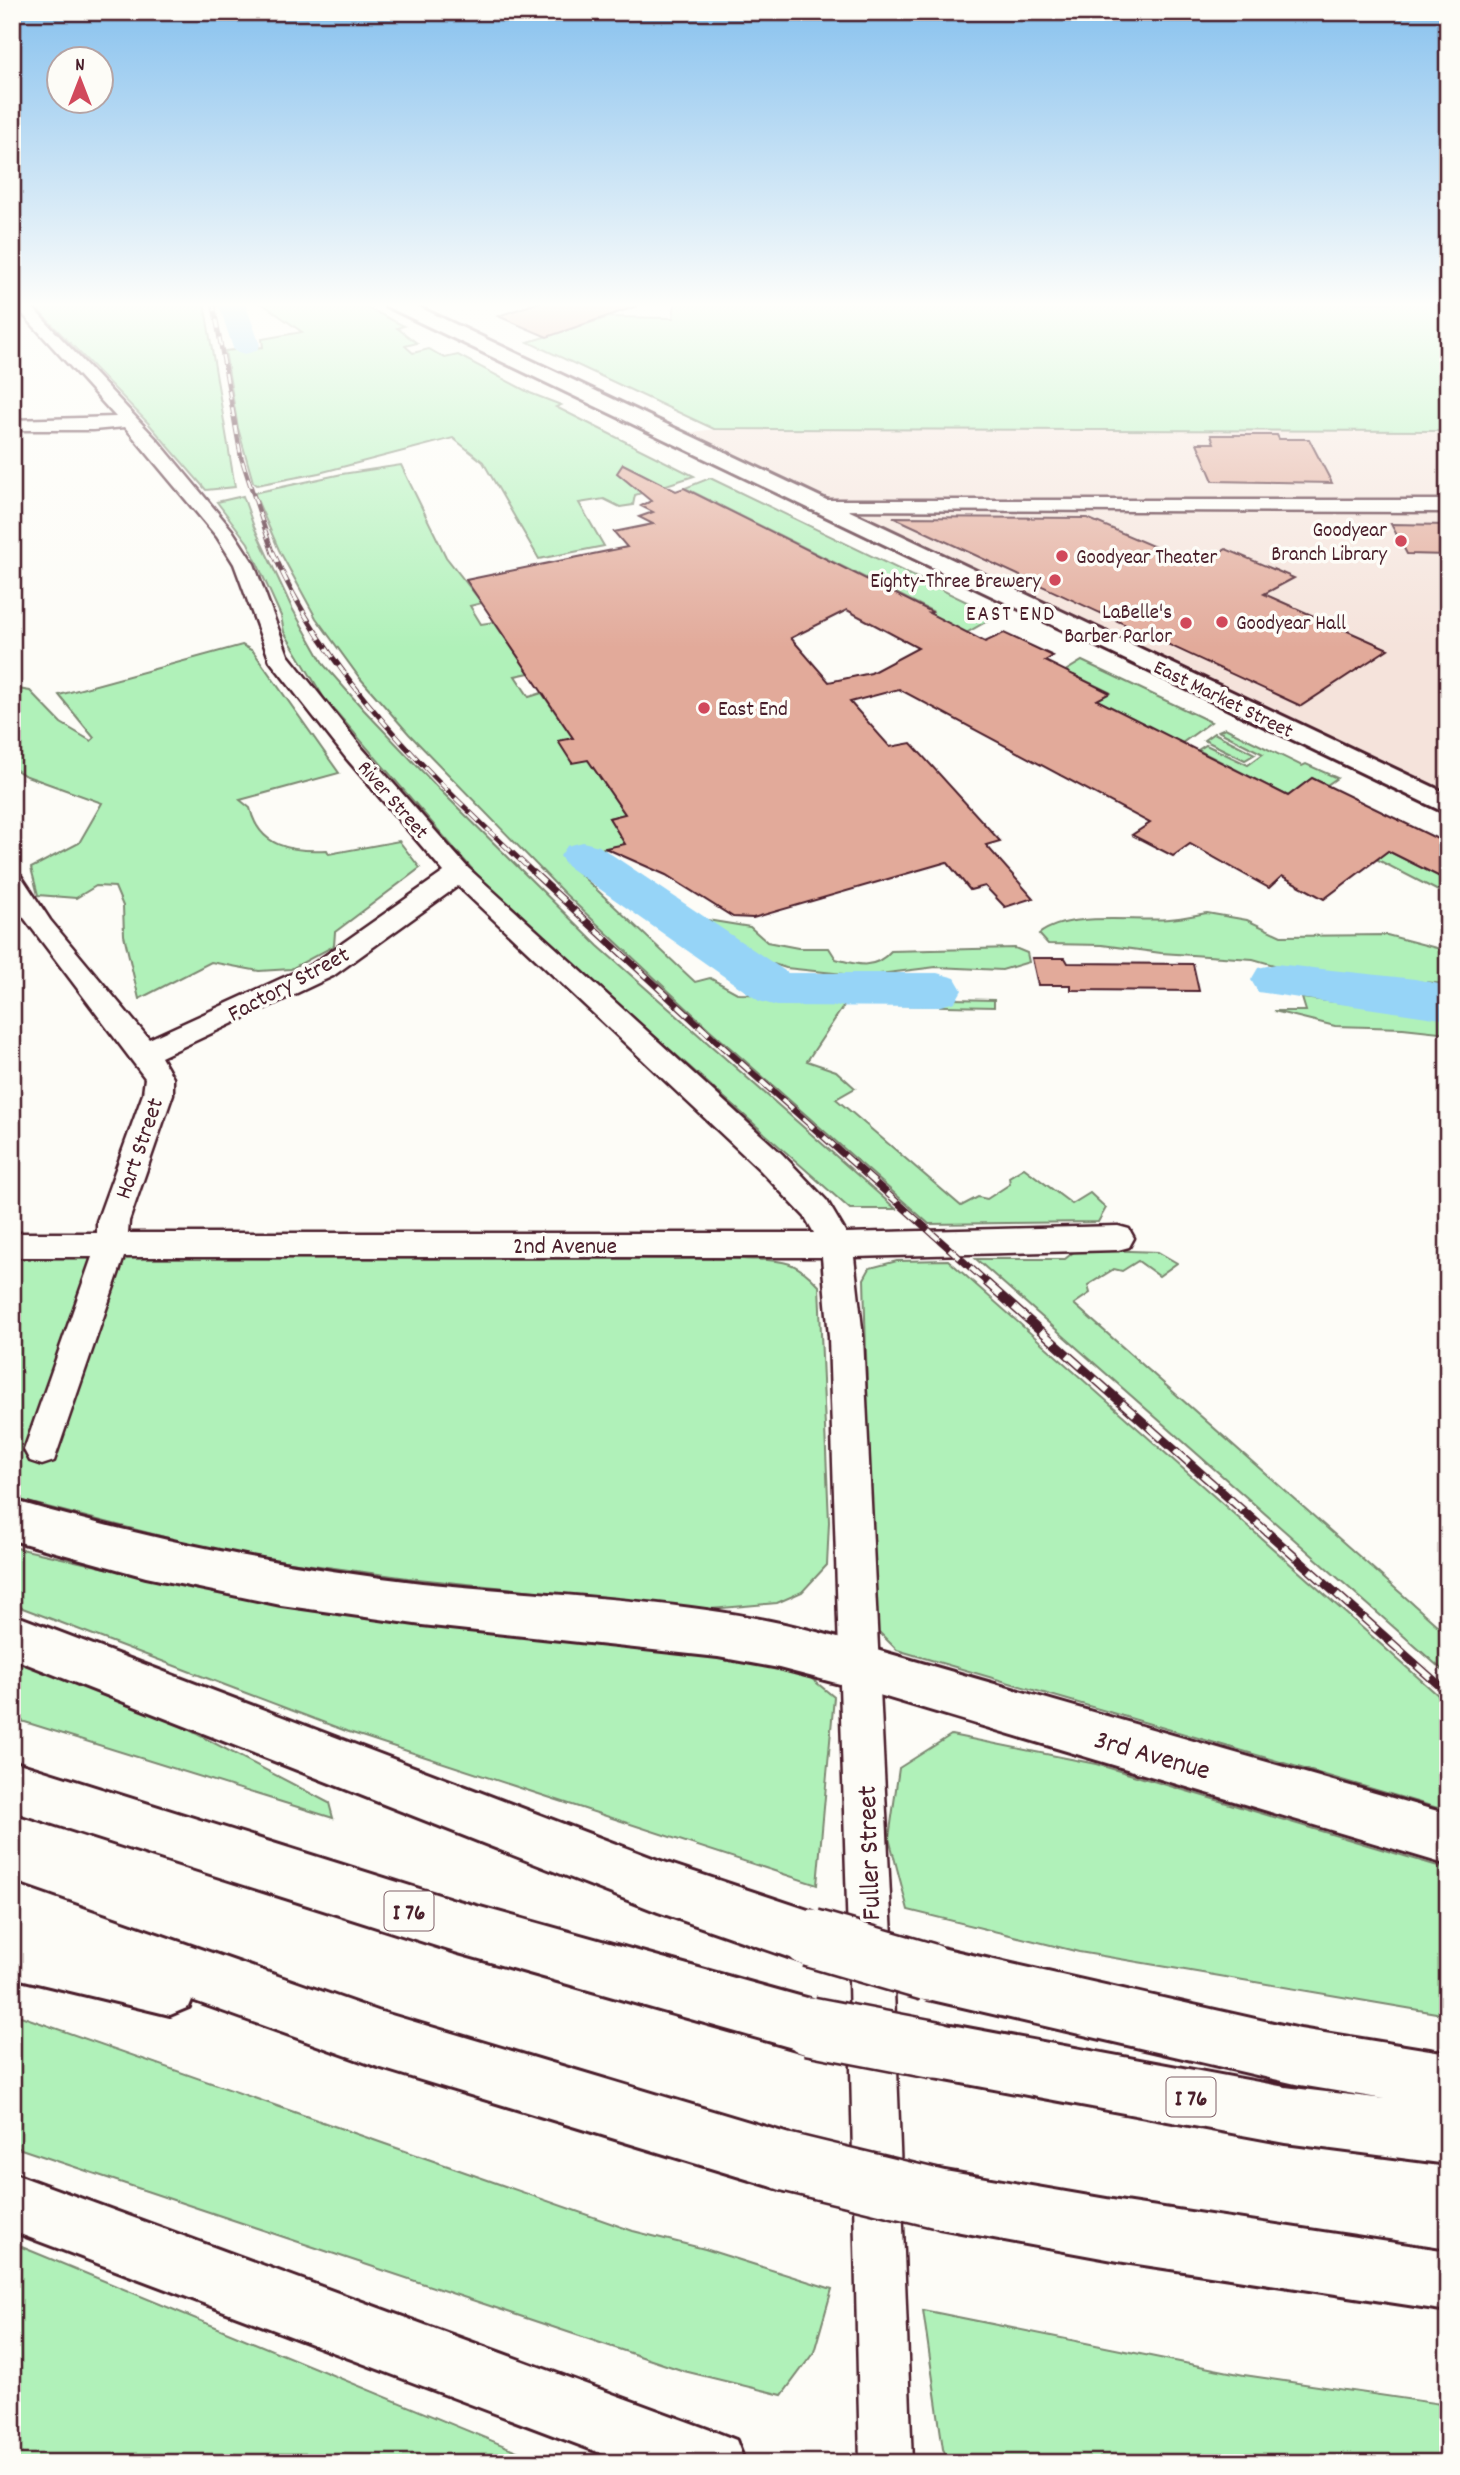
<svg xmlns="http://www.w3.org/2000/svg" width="1460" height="2475" font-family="Dekko,sans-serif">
<rect width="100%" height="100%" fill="#fdfcf7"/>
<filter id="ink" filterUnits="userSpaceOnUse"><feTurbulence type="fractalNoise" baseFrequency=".0143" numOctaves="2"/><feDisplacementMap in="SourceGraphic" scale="14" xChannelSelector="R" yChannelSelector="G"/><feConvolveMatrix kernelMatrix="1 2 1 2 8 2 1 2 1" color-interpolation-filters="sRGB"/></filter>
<g filter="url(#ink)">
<g fill="#f5e3db">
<path d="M714,429L1448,431V504L818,503L681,434Z"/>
<path d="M836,509L1448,511V798Z"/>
</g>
<g fill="#b0f1b9" stroke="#7d8872" stroke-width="2">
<path d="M30,302H204L235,487L206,490L149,424Z"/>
<path d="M260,302H356L404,326L397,328L417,343L405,346L413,353L429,349L445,358L458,355L530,393L561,405L556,407L694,476L635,495L633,505L620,507L604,499L579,503L604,546L539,559L483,462L453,438L319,473L257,485L253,482L238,428L225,351L263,347L262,339L302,332Z"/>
<path d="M675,302H1448V431L714,429L528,342L610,317L673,318Z"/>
<path d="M401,465L446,557L482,603L470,606L481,624L494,622L529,673L515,676L529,697L542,693L625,814L609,818L625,844L565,860L695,982L710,978L739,994L994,1000V1007L845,1004L807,1061L836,1071L855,1088L836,1099L961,1206L978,1197L987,1199L1010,1184L1009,1177L1024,1168L1072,1204L1090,1193L1106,1208L1098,1222L929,1224L709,1029L563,892L409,734L359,677L316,618L279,550L254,493L342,474Z"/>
<path d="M710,478L996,616L966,633L929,614L932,611L685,488Z"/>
<path d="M243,496L254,527L292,608L324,665L364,710L438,788L598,946L896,1209H850L491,891L324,698L284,632L281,616L248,543L217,502Z"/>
<path d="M242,645L253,651L339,773L240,800L250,808C259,847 291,852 327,850L329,854L399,841L420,868L335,932L334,946L291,969L259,971L211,962L139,999L124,935L123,906L115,887L96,886L76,898L38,895L31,868L79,843L102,803L24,775L12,767V688L30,691L61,723L91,741L94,738L59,695Z"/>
<path d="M1082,661L1211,722L1182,743L1097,700L1109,692L1074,675L1061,682L1054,678Z"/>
<path d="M1225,728L1302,766L1306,764L1337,778L1327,785L1312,778L1288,796L1198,750L1206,745L1248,765L1263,754L1218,731Z"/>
<path d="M1214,733L1255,754L1245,760L1204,740Z"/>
<path d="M1388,851L1448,881V896L1376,859Z"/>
<path d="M1207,913L1247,920L1281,936L1387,935L1448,951V984L1298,972L1253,959L1161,953L1102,945L1048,944L1039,934C1067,911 1134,922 1169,919C1182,918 1195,915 1207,913Z"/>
<path d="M701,919L750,927L767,942L798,948H829L836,959C858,965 874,970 891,951L1015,948L1027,953L1029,962L1002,970L936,967L863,976L786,968L736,952L712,940Z"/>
<path d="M1302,998L1445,1015L1448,1016V1033L1403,1028L1335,1026L1274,1011H1306Z"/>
<path d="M1103,1250L1158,1252L1177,1263L1159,1276L1138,1261L1122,1271L1114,1269L1088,1285L1090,1293L1074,1304L1448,1635V1675L976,1259H1065L1075,1251Z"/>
<path d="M12,1258L743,1259C779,1261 793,1257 819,1286L829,1522L827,1565L802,1592L777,1603L711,1609L408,1578L231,1554L12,1498Z"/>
<path d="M948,1260L1448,1704V1811L897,1650L878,1631L873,1608L864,1279L870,1268L897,1261Z"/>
<path d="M12,1547L241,1598L375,1612L801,1670L834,1697L817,1885L346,1731L12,1604Z"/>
<path d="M12,1656L153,1711L329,1803L333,1818L12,1718Z"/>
<path d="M951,1735L1096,1764L1448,1869V2015L1079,1952L908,1910L889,1838L899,1768Z"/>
<path d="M12,2013L633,2231L705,2249L832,2289L814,2352L782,2395L684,2371L12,2146Z"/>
<path d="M12,2243L546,2463H12Z"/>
<path d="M923,2310L1244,2375L1448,2405V2463H949L943,2449Z"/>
</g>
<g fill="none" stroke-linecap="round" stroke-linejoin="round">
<g fill="#96d4f7" fill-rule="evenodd">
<path d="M215,302L245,303L260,345L256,351L245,354L234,351L221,311Z"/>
<path d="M583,842L599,846L788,973H937L955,978L962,990L955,1002L937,1007L777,1006L759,1001L567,866L560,856L567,846Z"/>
<path d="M1276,964L1415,979L1448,986V1020L1258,992L1251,980L1258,968Z"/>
</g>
</g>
<g fill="#e2aa9a" stroke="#4a1f2b" stroke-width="2" fill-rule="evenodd">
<path d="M540,302H636L637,306L547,337L498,316Z"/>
<path d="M1211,435H1277L1279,439H1309L1332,483L1213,481L1197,443H1214Z"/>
<path d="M623,464L676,491L684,488L932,612L929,613L985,642L1004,633L1053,656L1045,661L1110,693L1097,700L1288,796L1312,778L1448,844V881L1388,851L1324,899L1282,876L1269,888L1190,844L1173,856L1132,835L1150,823L899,689L850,702L890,747L911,743L1000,841L986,845L1033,898L1005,907L985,886L970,890L947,862L753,918L733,917L666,875L605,848L625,844L609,818L625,814L588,760L572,763L558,741L573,738L466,580L627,547L614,532L653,524L639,517L653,512L641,506L651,501L617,473ZM847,610L918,648L871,673L829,682L791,638Z"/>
<path d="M893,517L1087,518L1197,565L1226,549L1294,578L1264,594L1388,649L1301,706Z"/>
<path d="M1391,524L1448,525V555L1407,554Z"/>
<path d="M1032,958H1065L1068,963L1193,964L1199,991L1071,990V985H1038Z"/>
</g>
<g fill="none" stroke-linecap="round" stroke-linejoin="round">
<defs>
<g id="minor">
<path d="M12,302H27L158,441L232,530L254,564L288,655L362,748L468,868L782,1154L827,1201L846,1233L1118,1226L1129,1229L1134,1238L1129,1247L1118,1250L854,1257L863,1337L892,1937L912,2463H860L848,1937L829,1337L822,1257H124L54,1461L42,1465L30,1461L24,1450L92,1257H12V1233H97V1221L143,1094L145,1078L12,902V874L21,876L50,920L149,1039L313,964L444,872L346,758L270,661L234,564L217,537L125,427L93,430H12V420L116,417ZM458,886L760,1170L805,1217L814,1233H128L129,1221L173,1094V1078L161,1057L333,976Z"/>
<path d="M817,500H1448V512L810,510L808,506L810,502Z"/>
</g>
<g id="major">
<path d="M384,302H408L1448,794V814L386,306Z"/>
<path d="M859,1645L1448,1814V1865L859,1689L842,1683L835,1667L842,1651Z"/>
</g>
<g id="highway">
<path d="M12,1500C147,1539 283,1567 422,1583C564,1598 742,1599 876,1651L883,1667L876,1683L859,1689L779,1668L718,1657L422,1625L281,1605L146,1577L12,1540Z"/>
<path d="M12,1614L658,1860L811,1911L830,1919L838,1938L830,1957L811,1965L658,1912L12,1658Z"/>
<path d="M12,1761L455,1900L810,1999L829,2007L837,2026L829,2045L810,2053L455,1952L12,1811Z"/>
<path d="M12,1883L378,2011L786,2133L806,2142L815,2162L806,2182L786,2191L378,2067L192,2000L189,2007L170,2015L12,1977Z"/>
<path d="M928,1945L1300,2029L1448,2053V2164L1285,2143L935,2078L915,2070L907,2050L915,2030L935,2022L1285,2087L1384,2099L1300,2085L928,1999L909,1991L901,1972L909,1953Z"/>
<path d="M939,2170L1124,2202L1448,2251V2311L1124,2262L939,2228L918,2220L910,2199L918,2178Z"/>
<path d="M12,2173L713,2431L736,2440L745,2463H627L12,2231Z"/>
</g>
</defs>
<use href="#minor" stroke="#4a1f2b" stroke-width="5"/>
<use href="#major" stroke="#4a1f2b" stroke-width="6"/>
<use href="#highway" stroke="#4a1f2b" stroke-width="6"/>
<use href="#minor" fill="#fdfcf7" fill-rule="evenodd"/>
<use href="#major" fill="#fdfcf7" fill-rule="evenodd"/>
<use href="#highway" fill="#fdfcf7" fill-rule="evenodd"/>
<defs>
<path id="rail-far3" d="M213,302L241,457L273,554"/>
<path id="rail-far2" d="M273,552C328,681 436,781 536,875"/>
<path id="rail-far1" d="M534,873L714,1039L989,1284"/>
<path id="rail" d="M987,1283L1448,1693"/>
</defs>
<use href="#rail-far3" stroke="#4a1f2b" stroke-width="4.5"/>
<use href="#rail-far2" stroke="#4a1f2b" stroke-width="5"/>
<use href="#rail-far1" stroke="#4a1f2b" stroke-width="7"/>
<use href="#rail" stroke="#4a1f2b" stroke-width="9"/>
<use href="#rail-far3" stroke="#fdfcf7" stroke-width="2.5" stroke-dasharray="9" stroke-linecap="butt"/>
<use href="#rail-far2" stroke="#fdfcf7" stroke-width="3.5" stroke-dasharray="11" stroke-linecap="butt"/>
<use href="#rail-far1" stroke="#fdfcf7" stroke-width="4.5" stroke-dasharray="14" stroke-linecap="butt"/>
<use href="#rail" stroke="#fdfcf7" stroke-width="6" stroke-dasharray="18" stroke-linecap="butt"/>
<defs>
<g id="highway-bridge">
<path d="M811,1938L928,1972"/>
<path d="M810,2026L935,2050"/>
<path d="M786,2162L939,2199"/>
</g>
</defs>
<use href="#highway-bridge" stroke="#4a1f2b" stroke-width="62" stroke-linecap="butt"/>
<use href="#highway-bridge" stroke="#fdfcf7" stroke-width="57"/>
</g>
</g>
<linearGradient id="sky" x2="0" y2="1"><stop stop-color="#87c1ee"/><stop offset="0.47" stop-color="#fefefb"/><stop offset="1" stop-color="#fefefb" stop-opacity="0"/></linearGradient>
<rect width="1460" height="648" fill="url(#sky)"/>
<g fill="#d1495b" stroke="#fdfcf7" stroke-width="2.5">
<circle cx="1401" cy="541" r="7"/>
<circle cx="1062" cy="556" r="7"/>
<circle cx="1055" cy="580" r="7"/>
<circle cx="1222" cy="622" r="7"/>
<circle cx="1186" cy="623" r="7"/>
<circle cx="704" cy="708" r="7"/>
</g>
<g text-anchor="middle" stroke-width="7" stroke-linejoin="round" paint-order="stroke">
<g font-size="21" fill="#4a1f2b" stroke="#fdfcf7" text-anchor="end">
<text x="1387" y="536">Goodyear<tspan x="1387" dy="24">Branch Library</tspan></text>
<text x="1076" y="563" text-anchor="start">Goodyear Theater</text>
<text x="1041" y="587">Eighty-Three Brewery</text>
<text x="1172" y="618">LaBelle's<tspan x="1172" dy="24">Barber Parlor</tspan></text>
<text x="1236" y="629" text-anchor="start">Goodyear Hall</text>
<text x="718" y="715" text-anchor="start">East End</text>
</g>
<g font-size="21" letter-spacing="2" fill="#4a1f2b" stroke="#fdfcf7">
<text x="1011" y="620">EAST END</text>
</g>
<g font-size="21" fill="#4a1f2b" stroke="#fdfcf7">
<text transform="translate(1224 698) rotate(26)" y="7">East Market Street</text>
<text transform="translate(394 799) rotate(49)" y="7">River Street</text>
</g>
<g fill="#fdfcf7" stroke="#806168" stroke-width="2">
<rect x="384.5" y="1891.5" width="49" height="39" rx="5"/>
<rect x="1166.5" y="2077.5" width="49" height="39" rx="5"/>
</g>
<g font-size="23" font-weight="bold" fill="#4a1f2b">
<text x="409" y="1919">I 76</text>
<text x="1191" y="2105">I 76</text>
</g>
<g font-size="24" fill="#4a1f2b" stroke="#fdfcf7">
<text transform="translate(288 983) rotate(-28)" y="8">Factory Street</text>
<text transform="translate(138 1148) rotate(-71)" y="8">Hart Street</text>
<text x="565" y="1253">2nd Avenue</text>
</g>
<g font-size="28" fill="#4a1f2b" stroke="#fdfcf7">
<text transform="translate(1153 1753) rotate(16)" y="10">3rd Avenue</text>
<text transform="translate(867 1853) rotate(-92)" y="10">Fuller Street</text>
</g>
</g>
<rect width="1460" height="2475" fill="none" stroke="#fdfcf7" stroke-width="42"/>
<rect x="21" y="21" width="1418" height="2433" fill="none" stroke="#4a1f2b" stroke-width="2.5" filter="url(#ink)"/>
<g transform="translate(80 80)"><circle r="33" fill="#fdfcf7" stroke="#b5a4a5" stroke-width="2"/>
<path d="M0-5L12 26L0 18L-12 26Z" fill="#d1495b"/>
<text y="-10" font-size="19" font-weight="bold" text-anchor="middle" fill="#4a1f2b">N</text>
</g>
</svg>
